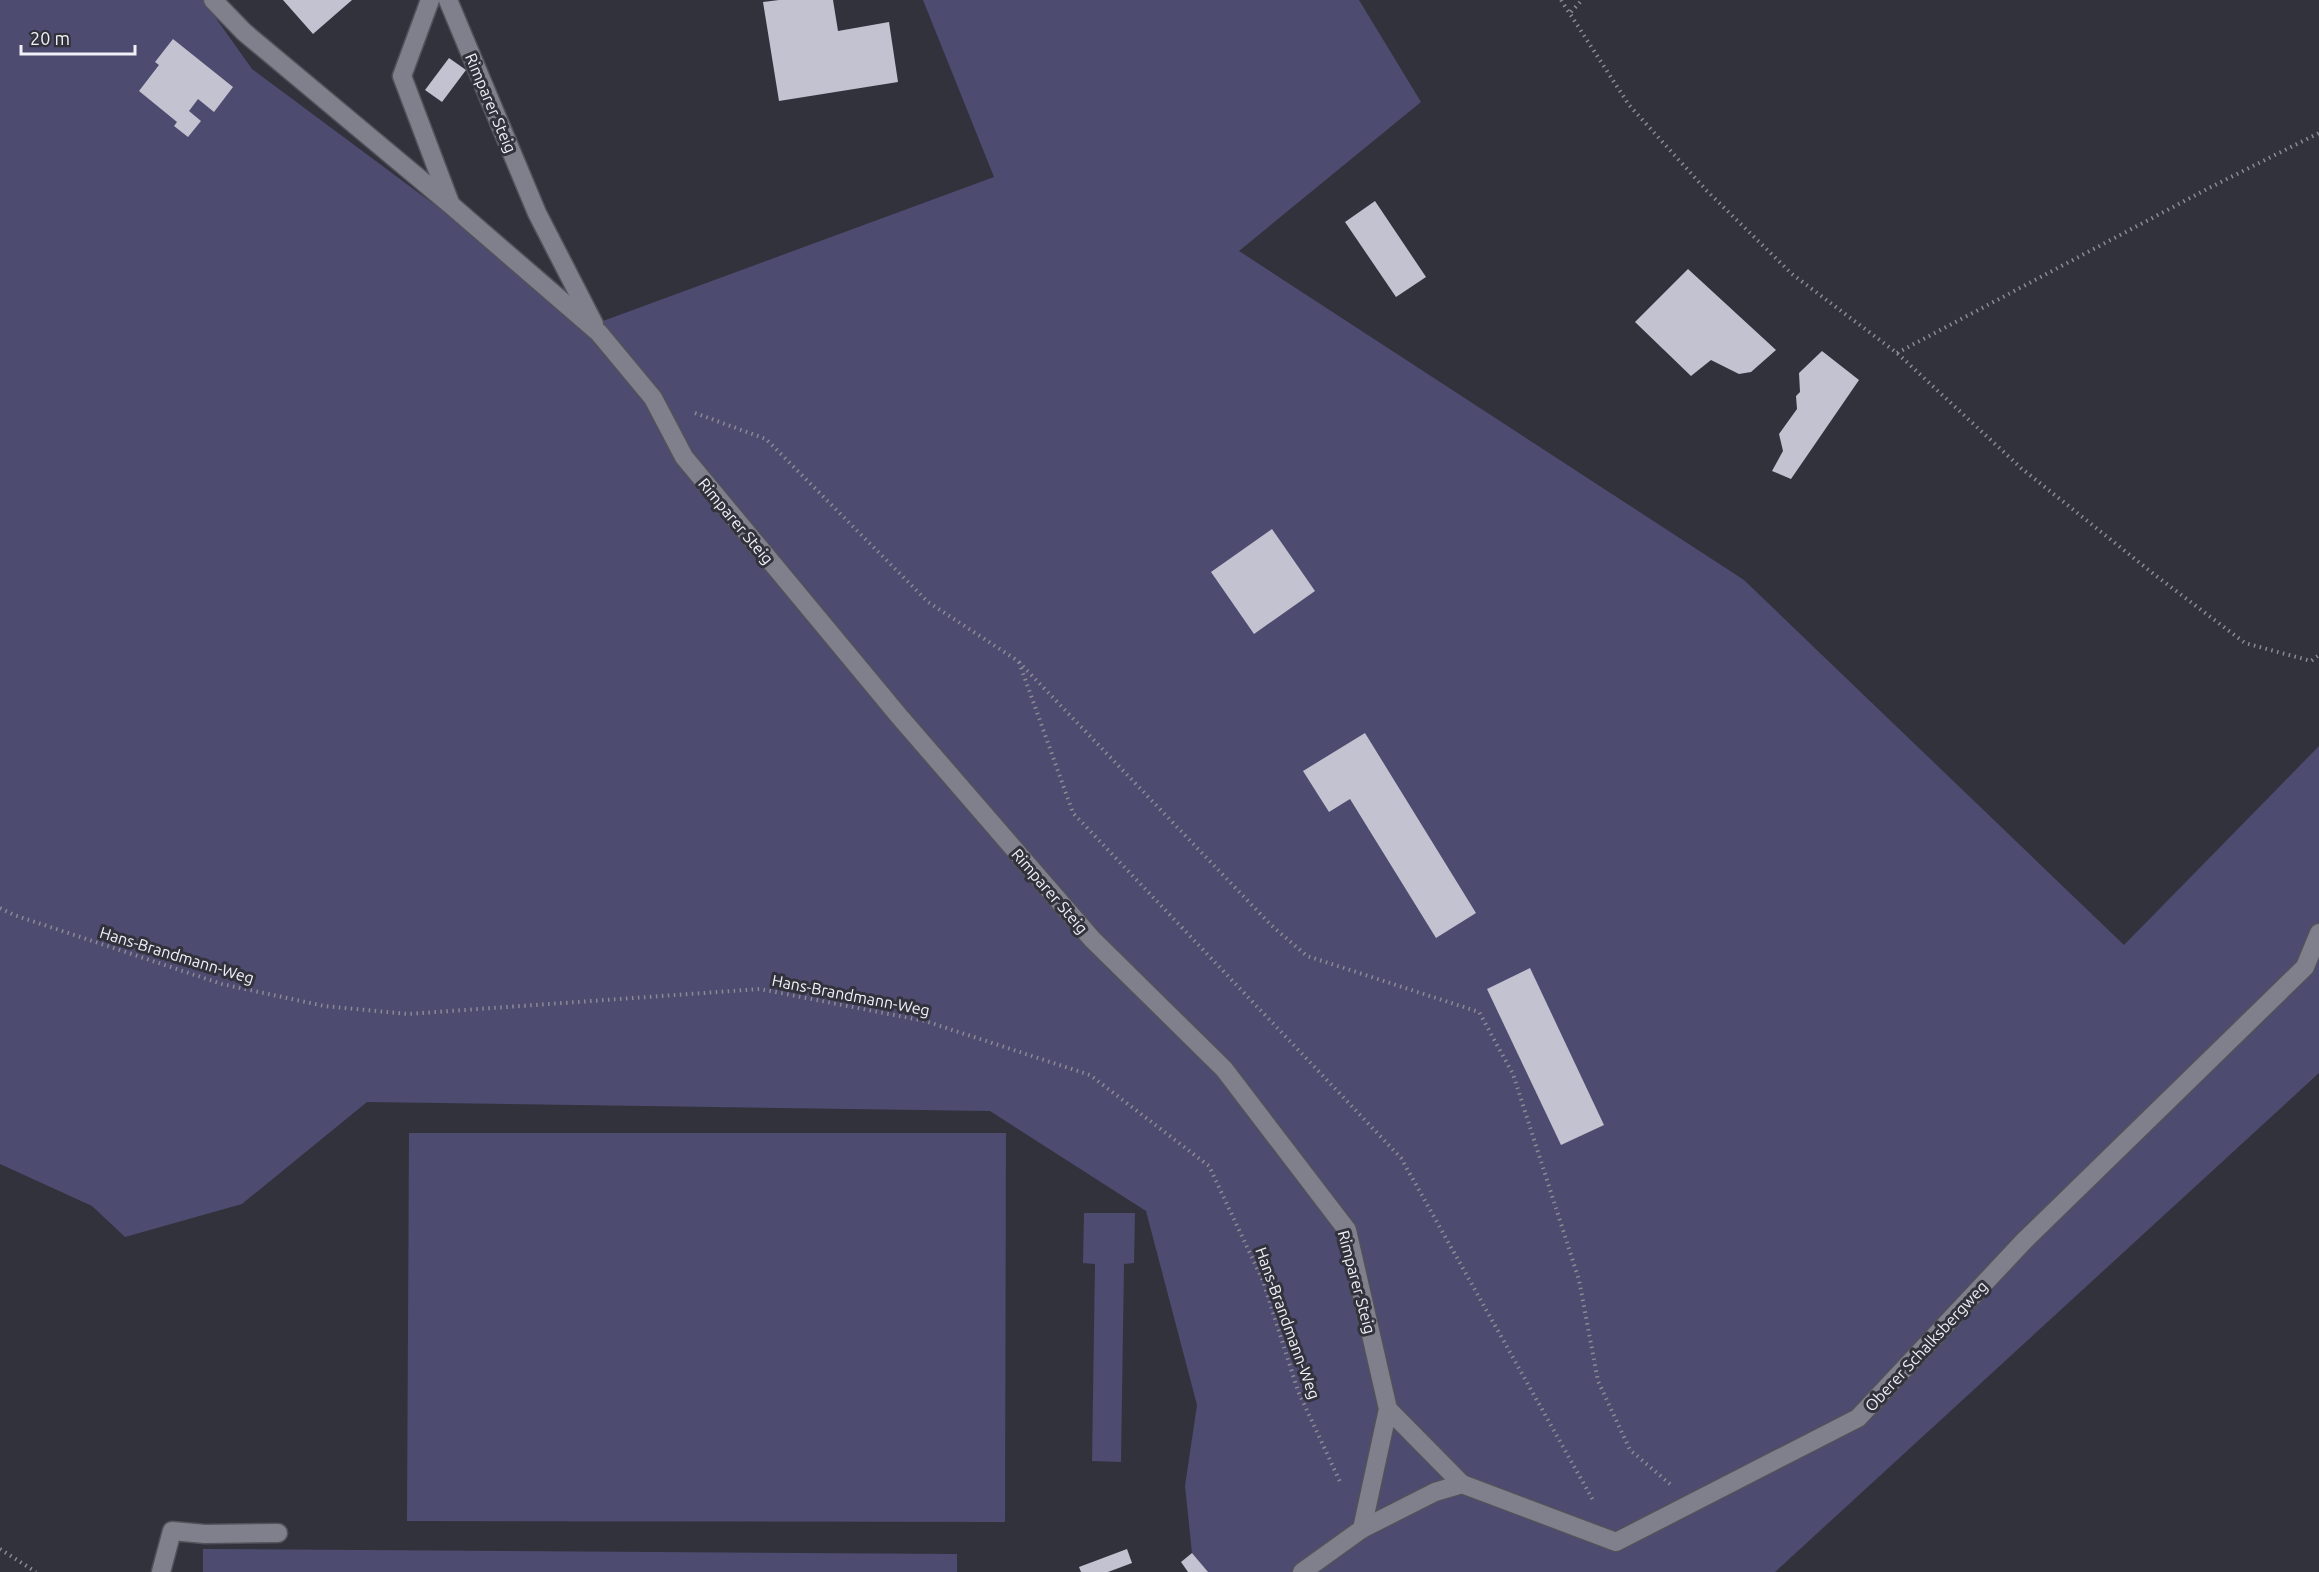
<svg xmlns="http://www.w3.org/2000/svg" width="2319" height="1572" font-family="Ubuntu,sans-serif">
<rect width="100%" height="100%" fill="#32323d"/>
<g fill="#4d4b6f">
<path d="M0,0H203L252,69L478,237L603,321L994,177L923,0H1359L1421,102L1239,251L1744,580L2124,945L2319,746V1073L1775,1572H1207L1192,1553L1185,1486L1197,1405L1146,1211L990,1111L367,1102L242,1204L125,1237L92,1206L0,1164Z"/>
<path d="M409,1133H1006L1005,1522L407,1521Z"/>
<path d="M1084,1213H1135L1134,1263L1124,1264L1121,1462L1092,1461L1095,1264L1083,1263Z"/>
<path d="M203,1549L957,1554V1572H203Z"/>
</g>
<g fill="#c2c2d0">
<path d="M283,0H352L313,34Z"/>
<path d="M779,0H833L838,31L889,22L898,82L779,101L763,2Z"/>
<path d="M173,39L233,87L214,112L198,99L189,111L201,121L188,137L174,126L177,122L139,91L159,65L155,62Z"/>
<path d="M449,58L466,70L442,102L425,90Z"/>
<path d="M1375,201L1426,277L1396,297L1345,222Z"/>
<path d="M1688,269L1776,350L1751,372L1739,374L1711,360L1691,376L1635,322Z"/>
<path d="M1822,351L1859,380L1791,479L1772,471L1783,451L1779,434L1797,409L1796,396L1800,392L1799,373Z"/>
<path d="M1272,529L1315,591L1254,634L1211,572Z"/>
<path d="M1365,733L1476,913L1436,938L1350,799L1329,812L1303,771Z"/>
<path d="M1530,968L1604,1125L1561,1145L1487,989Z"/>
<path d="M1127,1549L1132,1563L1108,1572H1081L1079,1567Z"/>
<path d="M1192,1553L1208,1572H1188L1181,1562Z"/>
</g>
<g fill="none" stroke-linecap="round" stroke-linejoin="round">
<defs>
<g id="minor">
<path d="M213,0L244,32L451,205L599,333L653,398L684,457L899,716L1092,939L1224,1069L1347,1230L1388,1409L1362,1529"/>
<path d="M430,0L402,76L450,203"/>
<path d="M448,0L537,213L594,324"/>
<path d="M1388,1409L1462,1484"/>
<path d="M161,1572L172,1531L205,1534L278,1533"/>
<path d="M1302,1572L1362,1529L1435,1492L1462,1484L1616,1542L1858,1418L2024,1241L2305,967L2319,933"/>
</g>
</defs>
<use href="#minor" stroke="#52525b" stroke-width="21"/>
<g stroke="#8b8b94" stroke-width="4" stroke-dasharray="1.5 4.5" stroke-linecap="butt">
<path d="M1561,0L1629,105L1707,191L1792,274L1897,353L2021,468L2155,575L2245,643L2311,661L2319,655"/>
<path d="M1571,12L1582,0"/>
<path d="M1897,353L2209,188L2319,133"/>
<path d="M695,413L766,439L928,602L1018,661L1271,925L1307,956L1479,1012L1513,1074L1579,1280L1598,1381L1630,1450L1670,1484"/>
<path d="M1019,662L1073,813L1401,1158L1594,1502"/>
<path d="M0,908L14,915L222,984L324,1006L408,1014L760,989L925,1021L1090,1075L1209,1166L1263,1281L1298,1391L1341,1484"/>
<path d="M0,1549L36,1572"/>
</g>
<use href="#minor" stroke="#80808d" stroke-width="18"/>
</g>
<g text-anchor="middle" stroke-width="6" stroke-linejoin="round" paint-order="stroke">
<g font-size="16" fill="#f0f0f7" stroke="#32323d">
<text transform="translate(491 103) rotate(67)" y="6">Rimparer Steig</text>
<text transform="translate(736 521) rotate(50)" y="6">Rimparer Steig</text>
<text transform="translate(1050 891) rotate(49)" y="6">Rimparer Steig</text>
<text transform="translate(177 955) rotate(17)" y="6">Hans-Brandmann-Weg</text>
<text transform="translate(851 995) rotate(11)" y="6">Hans-Brandmann-Weg</text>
<text transform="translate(1357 1282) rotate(75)" y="6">Rimparer Steig</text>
<text transform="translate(1288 1323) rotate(70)" y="6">Hans-Brandmann-Weg</text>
<text transform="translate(1926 1346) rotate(-47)" y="6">Oberer Schalksbergweg</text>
</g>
</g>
<path d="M21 45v9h114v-9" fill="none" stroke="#f0f0f7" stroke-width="3"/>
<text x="30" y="45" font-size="18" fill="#f0f0f7" stroke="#32323d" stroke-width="4.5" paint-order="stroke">20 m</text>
</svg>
